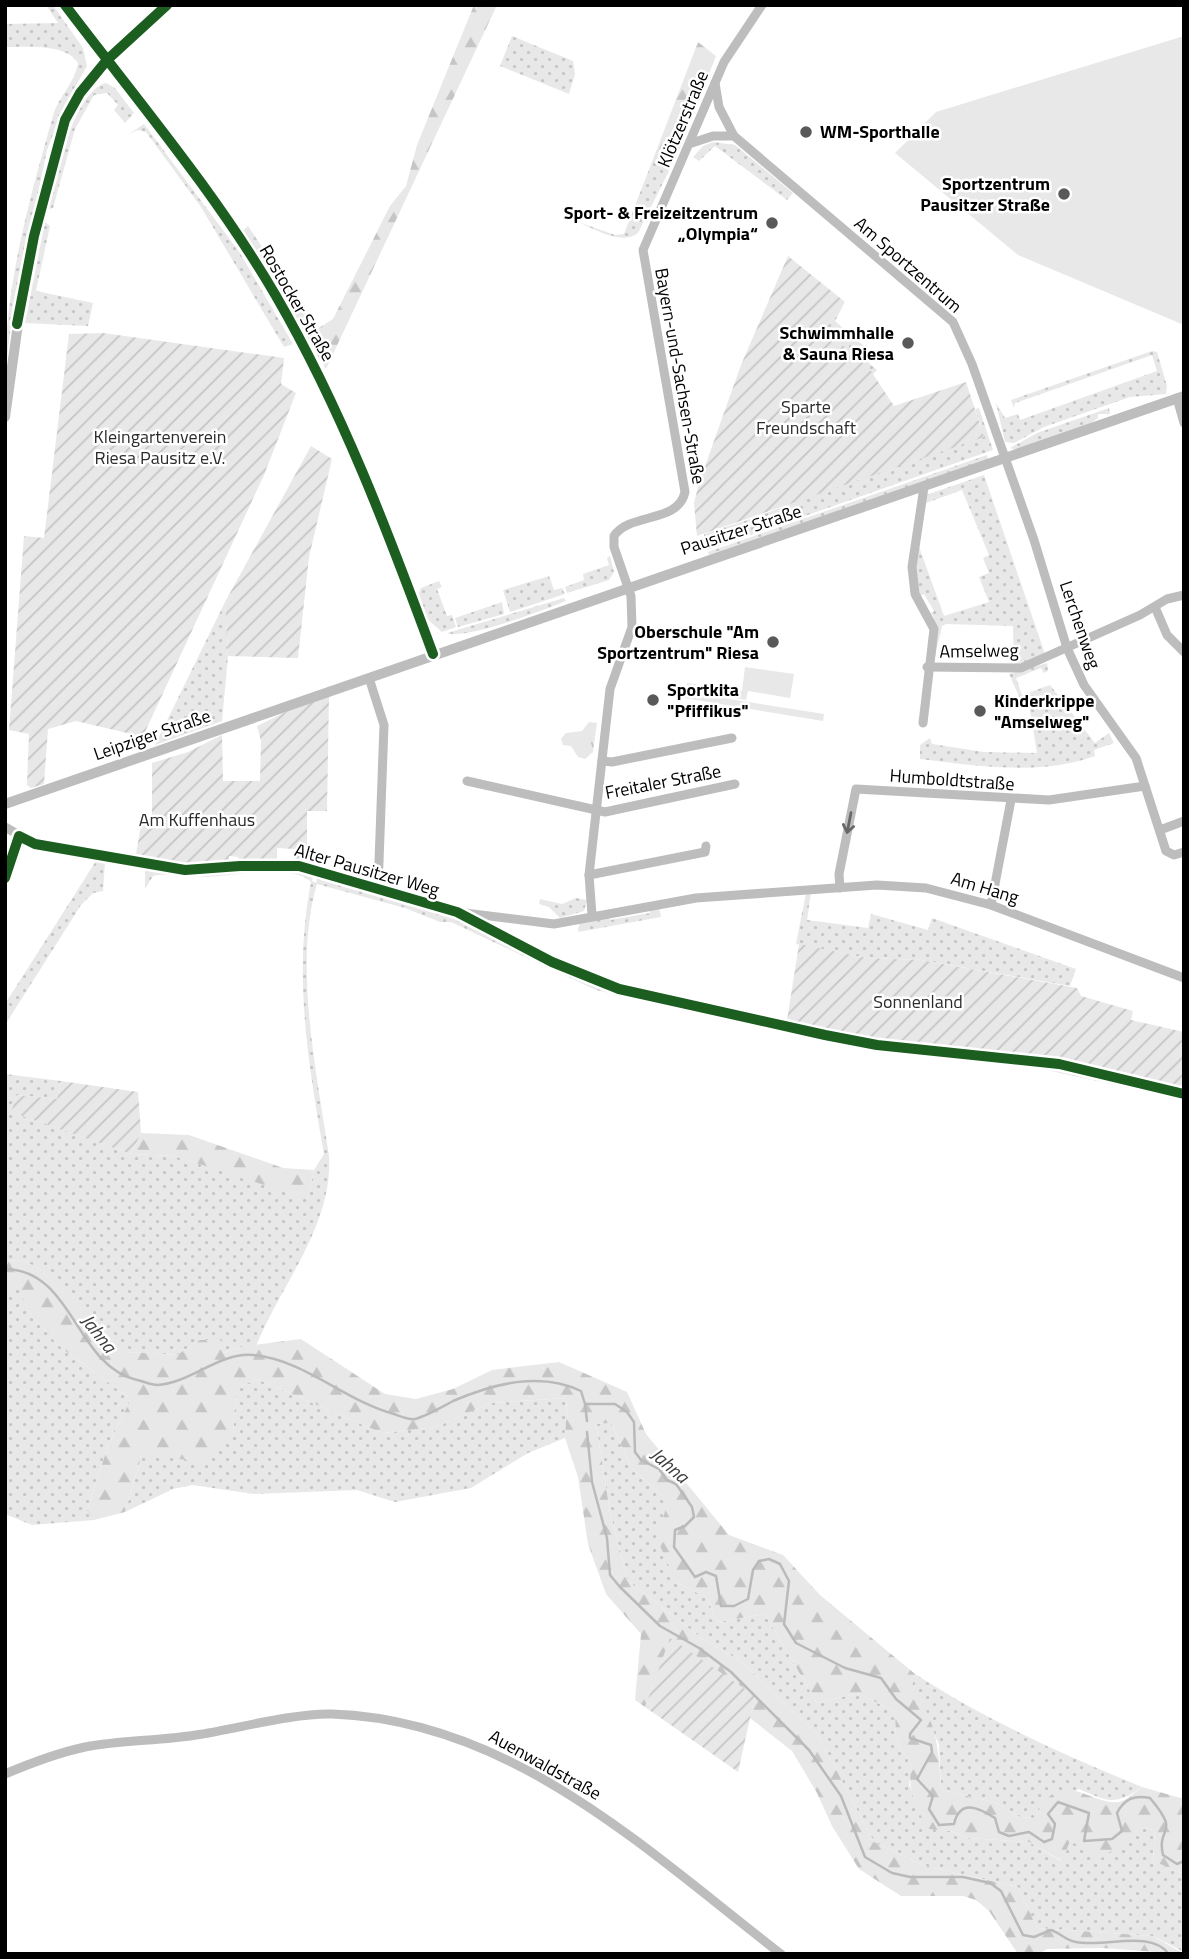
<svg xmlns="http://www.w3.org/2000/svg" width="1189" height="1959" font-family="'Titillium Web',sans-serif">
<defs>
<pattern id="grass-dots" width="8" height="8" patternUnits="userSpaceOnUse" patternTransform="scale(1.75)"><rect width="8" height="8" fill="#e8e8e8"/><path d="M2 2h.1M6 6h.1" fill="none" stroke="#c5c5c5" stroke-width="1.8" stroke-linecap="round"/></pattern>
<pattern id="forest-firs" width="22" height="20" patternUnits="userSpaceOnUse" patternTransform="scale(1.75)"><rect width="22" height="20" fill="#e8e8e8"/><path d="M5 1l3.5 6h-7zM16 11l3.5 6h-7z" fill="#c5c5c5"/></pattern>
<pattern id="park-tufts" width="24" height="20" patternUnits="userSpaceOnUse" patternTransform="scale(1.75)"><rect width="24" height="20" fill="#e8e8e8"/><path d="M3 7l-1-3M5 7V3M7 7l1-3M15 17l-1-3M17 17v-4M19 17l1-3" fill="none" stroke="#c5c5c5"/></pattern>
<pattern id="garden-furrows" width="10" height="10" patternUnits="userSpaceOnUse" patternTransform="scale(1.75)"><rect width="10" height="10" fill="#e8e8e8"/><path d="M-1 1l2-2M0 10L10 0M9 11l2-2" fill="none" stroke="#c5c5c5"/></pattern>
</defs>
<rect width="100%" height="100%" fill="#fff"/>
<g fill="url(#grass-dots)">
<path d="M46,5H53L83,48L87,66L63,108L47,150L11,325L5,373C5,286 29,200 53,116C58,97 75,83 78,63C66,43 26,47 5,47V24L58,23Z"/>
<path d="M512,36L573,61L575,74L569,94L500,66Z"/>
<path d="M106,83L115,88L134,113L125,123L114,110L118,105L107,93L94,95L75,129L53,208L49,209C56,179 72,92 106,83Z"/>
<path d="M144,124L240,253L293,344L284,347L201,207L146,132L138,130L129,134Z"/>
<path d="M713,142L735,145L793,193L787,200L715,146L699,161L693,157L703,146Z"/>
<path d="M657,149L678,153L638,233C621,246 595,229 578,222L615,235L624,234Z"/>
<path d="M45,222L50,226L36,291L93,303L88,326L25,323Z"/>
<path d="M845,302L835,321L871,352L869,363L877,370L873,374L825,330Z"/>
<path d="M1152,351L1157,352L1167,386L1166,394L1130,397L1044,427L1014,443L1005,442L996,403L1005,418L1018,414L1020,420L1157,371L1152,355L1015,403L1014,408L1011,400Z"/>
<path d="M979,408L993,450L705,551L704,534L757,517L981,427L975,409Z"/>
<path d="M1109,408L1110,414H1098V418L1090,424L1016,450L1010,448L1037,433Z"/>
<path d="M987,455L988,459L709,555L708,552Z"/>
<path d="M984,475L1045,654L1014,666L1013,626L946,624L942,626L933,665L934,618L931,613L934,611L924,594L919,597L915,580L918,544L944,616L989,602L979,577L989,573L983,558L989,555L962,490L926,503V495Z"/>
<path d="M610,556L614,572L609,580L567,593L565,587L584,580L583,574L609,565L607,558Z"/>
<path d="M549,576L554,590L562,588L565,594L510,612L503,590Z"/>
<path d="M439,581L442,587L437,589L447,616L452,615L456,627L442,632L427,619L419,593L421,588Z"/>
<path d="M564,598L566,601C543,610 468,640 447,633Z"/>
<path d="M225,602L228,656L222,721L155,745Z"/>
<path d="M502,602L504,614L458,627L455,618Z"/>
<path d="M1047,663L1048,671L1044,673L1041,668L1016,678L1022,695L1050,685L1095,743L1109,733L1114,743L1094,750L1095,756C1039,776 979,766 920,759V745L930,738L932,744L984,752L1037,753L1029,704L1022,703L1009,674Z"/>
<path d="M96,861L105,862L103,891L93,893L81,905L5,1025V1004Z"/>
<path d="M277,867L314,873L312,881L316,883L319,873L456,915L528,954L597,983L633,994L825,1038L877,1047L1059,1066L1184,1096V1100L1028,1066L876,1052L596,990L451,922H440L405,908L317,884C293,963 317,1075 329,1156C333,1226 281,1284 256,1346H245L223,1353L200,1340L177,1355L125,1352L39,1269L25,1261L5,1260V1074L61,1081L57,1099L17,1095L12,1112L131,1154L174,1156L308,1198L314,1170L324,1154C308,1062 293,975 311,882C292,863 234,876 208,877C191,877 175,874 158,875L153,876L145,889V868L208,873Z"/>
<path d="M811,892L807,920L868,928L871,914L928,930L932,918L1076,969L1070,986L921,960L867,958L796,944L806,893Z"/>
<path d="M576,898L587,900L584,911L560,918L549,907L539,904L540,899L562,904Z"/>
<path d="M649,908H659L661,917L578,932L580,920L609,916L610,920L650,913Z"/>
<path d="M18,1286L32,1317L64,1350L131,1399L108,1446L87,1510L94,1520L32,1525L5,1514V1287Z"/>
<path d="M257,1379L382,1433L436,1427L490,1403L567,1398L565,1438L528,1453L471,1488L395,1502L357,1490L254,1494L192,1485L173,1489L125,1512L142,1454L233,1433L236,1388Z"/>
<path d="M611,1423L631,1467L668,1501L676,1582L707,1598L717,1622L765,1614L817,1703L858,1693L895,1712L896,1740L912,1766L909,1785L929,1828L951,1831L967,1838L1029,1842L1061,1861L1070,1841L1143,1827L1155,1831L1153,1861L1184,1874V1952L1153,1936L1037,1928L1018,1887L925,1866L874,1842L819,1737L741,1661L704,1640L628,1581L610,1512L596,1424Z"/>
<path d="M915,1674C988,1721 1062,1754 1142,1787C1115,1806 1109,1802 1079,1789L1040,1808L1035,1818L1020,1817L994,1802L941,1790L939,1744L911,1687Z"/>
</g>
<g fill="url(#forest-firs)">
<path d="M474,5H497L326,369L242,232L248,226L317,329L333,319L390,206L406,186L417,145Z"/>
<path d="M698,42L716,56L678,153L657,149Z"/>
<path d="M141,1133L189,1135L283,1168L314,1170L308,1199L174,1156L131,1154Z"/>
<path d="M5,1260L25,1261L39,1269L126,1352L177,1355L200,1340H221L223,1353L245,1346L301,1339L385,1394L416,1399L453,1389L492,1370L559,1362L627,1392L646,1434L729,1535L783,1555L820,1595L915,1674L912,1687C937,1721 939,1749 941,1790L994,1802L1020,1817L1035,1818C1060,1763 1089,1806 1119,1802C1127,1800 1135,1792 1142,1787L1184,1799V1874L1153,1861L1155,1831L1143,1827L1102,1858L1070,1841L1062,1861L1029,1842L967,1838L951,1831L929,1829C916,1810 906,1788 912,1766L896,1740L895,1712L858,1693L817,1703L765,1614L717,1622L707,1598L676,1582L657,1539L668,1501L631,1467L611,1423L596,1424L610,1512L628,1581L704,1640L741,1661L819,1737L874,1842L925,1866L1018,1887L1037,1928L1153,1936L1184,1954L1102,1948L1047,1949L1039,1954H1018L989,1911L976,1900L963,1896H901L859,1869L832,1826L817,1793L792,1751L750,1718L755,1696L670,1639L645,1707L635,1700L641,1634L606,1594L588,1544L578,1477L565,1438L567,1398L490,1403L436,1427L382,1433L257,1379L236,1388L233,1433L203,1462L142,1454L125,1512L94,1520L87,1510L108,1446L131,1399L64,1350L32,1317L18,1287H5Z"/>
</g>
<path fill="url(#park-tufts)" d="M589,722L597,723L593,752L585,759L578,757L571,746L563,745L561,739L566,733L582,731Z"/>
<g fill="url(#garden-furrows)">
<path d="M788,256L845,302L825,330L869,368L894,406L966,382L984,437L697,536L694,503L699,483L741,365Z"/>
<path d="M103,333L284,358L281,384L296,393L264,475L145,732L140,736L76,721L48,729L44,784L31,788L27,785L29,734L9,730L24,536L44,538L69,334Z"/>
<path d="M311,446L332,459L309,557L298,658L228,656L225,602Z"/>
<path d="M329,696L327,811H307V863L295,862V849L277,848V860L239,861L238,857L229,856V862L186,867L135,860L142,819L152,820V763L188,752L222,735L223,781H260L261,741L257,726L294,708Z"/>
<path d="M799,944L867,958L921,960L1077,988L1081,996L1133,1011L1131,1020L1184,1032V1089L1027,1055L870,1039L787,1020Z"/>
<path d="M61,1081L138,1092L141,1133L131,1154L11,1112L17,1095L57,1099Z"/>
<path d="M670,1638L755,1696L738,1772L645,1707Z"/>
</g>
<g fill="#e8e8e8">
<path d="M1184,36V325L1018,255L895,153L936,112Z"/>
<path d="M745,667L794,674L790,698L748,691L746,700L686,690L687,683L742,691Z"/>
<path d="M685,692L824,714L823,721L684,698Z"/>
</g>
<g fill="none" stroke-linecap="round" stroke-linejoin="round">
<g stroke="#bababa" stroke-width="2.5">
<path d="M5,1269C74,1270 75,1366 137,1380C143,1381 151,1385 157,1385C191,1383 219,1352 253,1355C305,1360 345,1401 394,1414C400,1416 409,1420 415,1419C427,1416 442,1407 453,1401C493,1384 540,1371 581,1391L585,1404H615L627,1412L634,1422L635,1452L641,1460L659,1469L667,1480L676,1484L692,1507L694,1517L685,1526L675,1530L674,1547L695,1577L706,1572L716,1576L721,1606H734L748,1599L753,1570L759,1561L769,1559L780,1564L789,1581L784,1624L796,1643L845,1668L881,1678L896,1699L921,1720L910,1734V1738L931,1745L932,1752L917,1779L933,1796L929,1809L939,1825L954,1824C960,1798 979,1808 995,1818L999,1832L1009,1836L1029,1832L1044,1842L1052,1839L1055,1824L1048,1814L1058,1802L1089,1813L1084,1841L1112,1839L1122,1831L1117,1813C1124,1799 1134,1795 1150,1798C1182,1836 1156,1825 1163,1855L1177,1864L1184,1861"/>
<path d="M585,1404L587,1421"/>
<path d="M587,1432L592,1482L607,1538L610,1575L620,1587L660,1626L699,1648L731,1672L809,1750L841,1796L865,1857L892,1873L910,1877H963L990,1883L1001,1891L1023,1935L1034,1937L1051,1930C1060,1933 1067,1941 1076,1942C1104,1948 1150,1929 1169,1954"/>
</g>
<g stroke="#bdbdbd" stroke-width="9">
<path d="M107,60L167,5"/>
<path d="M715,83L719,107L734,136L953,322L972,364L1034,540L1067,648L1084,685L1136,758L1166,851L1174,855L1184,852"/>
<path d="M692,143L713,136H734"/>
<path d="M1177,398L1184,423"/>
<path d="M1155,607L1167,635L1184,652"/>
<path d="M927,667L1021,668L1140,615L1167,599L1184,595"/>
<path d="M369,678L384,725L378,889"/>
<path d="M923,723L934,629L915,594L912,567L924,487"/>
<path d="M602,761L612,762L732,738"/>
<path d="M467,781L605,812L735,784"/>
<path d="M5,827L35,844L131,863L185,870L240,866H299L457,912L554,924L696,898L877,885L926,888L991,905L1184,978"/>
<path d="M1160,830L1184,821"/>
<path d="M589,875L705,852L706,846"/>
<path d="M5,878L19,836"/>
<path d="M840,888L839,874L856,789L1049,800L1145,786"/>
<path d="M991,905L1011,800"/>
<path d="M592,915L589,875L610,689L632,627L631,596L614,547V536C630,512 678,524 685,492L643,250L724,62L762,5"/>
<path d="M5,1774C31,1763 57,1753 85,1747C122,1740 159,1741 196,1735C236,1729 293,1713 332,1714C512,1720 646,1850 781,1954"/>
</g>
<g stroke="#bdbdbd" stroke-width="10">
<path d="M65,5C137,100 216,193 276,296C342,410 388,532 433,654"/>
<path d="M5,417L23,288L56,146L72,106L107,60"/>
<path d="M5,804L1184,396"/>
</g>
<defs>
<g id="cycleway">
<path d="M65,5C137,100 216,193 276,296C342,410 388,532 433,654"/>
<path d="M17,324L34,236L65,120L80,93L107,60L167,5"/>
<path d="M5,878L19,836L35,844L185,870L240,866H299L457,912L552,962L619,989L825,1035L877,1045L1059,1064L1184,1094"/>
</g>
</defs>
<use href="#cycleway" stroke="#fff" stroke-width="15"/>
<use href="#cycleway" stroke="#1b5e20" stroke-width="10"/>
</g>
<defs><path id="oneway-shaft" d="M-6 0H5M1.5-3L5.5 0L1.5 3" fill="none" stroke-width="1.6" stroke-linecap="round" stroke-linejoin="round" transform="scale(1.75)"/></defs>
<use stroke="#686868" href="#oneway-shaft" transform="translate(849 823) rotate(101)"/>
<g fill="#595959" stroke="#fff" stroke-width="2.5">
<circle cx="806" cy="132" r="7"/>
<circle cx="1064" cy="194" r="7"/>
<circle cx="772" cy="223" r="7"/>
<circle cx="908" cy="343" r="7"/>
<circle cx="773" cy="642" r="7"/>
<circle cx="653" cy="700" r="7"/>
<circle cx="980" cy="711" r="7"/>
</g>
<g text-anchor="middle" stroke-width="5" stroke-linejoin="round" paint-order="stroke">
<g font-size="18" fill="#000" stroke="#fff">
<text transform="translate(683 119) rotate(-67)" y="6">Klötzerstraße</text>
<text transform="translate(908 265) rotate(41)" y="6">Am Sportzentrum</text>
<text transform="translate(297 303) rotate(60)" y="6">Rostocker Straße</text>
<text transform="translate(680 376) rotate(80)" y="6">Bayern-und-Sachsen-Straße</text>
<text transform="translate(741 530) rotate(-18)" y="6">Pausitzer Straße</text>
<text transform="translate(1080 625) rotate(71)" y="6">Lerchenweg</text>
<text transform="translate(979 651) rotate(-1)" y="6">Amselweg</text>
<text transform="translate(152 735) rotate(-19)" y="6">Leipziger Straße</text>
<text transform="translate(952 780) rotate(4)" y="6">Humboldtstraße</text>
<text transform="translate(663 782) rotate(-11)" y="6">Freitaler Straße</text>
<text transform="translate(367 870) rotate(16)" y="6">Alter Pausitzer Weg</text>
<text transform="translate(985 888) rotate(17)" y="6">Am Hang</text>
<text transform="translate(545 1765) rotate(29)" y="6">Auenwaldstraße</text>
</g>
<g font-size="18" font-weight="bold" fill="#000" stroke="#fff" text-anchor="end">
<text x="820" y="138" text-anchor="start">WM-Sporthalle</text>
<text x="1050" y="190">Sportzentrum<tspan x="1050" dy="21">Pausitzer Straße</tspan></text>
<text x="758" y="219">Sport- &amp; Freizeitzentrum<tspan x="758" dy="21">„Olympia“</tspan></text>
<text x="894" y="339">Schwimmhalle<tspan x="894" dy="21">&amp; Sauna Riesa</tspan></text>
<text x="759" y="638">Oberschule "Am<tspan x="759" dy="21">Sportzentrum" Riesa</tspan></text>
<text x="667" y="696" text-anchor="start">Sportkita<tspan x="667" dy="21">"Pfiffikus"</tspan></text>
<text x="994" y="707" text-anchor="start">Kinderkrippe<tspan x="994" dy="21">"Amselweg"</tspan></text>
</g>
<g font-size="18" fill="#2c2c2c" stroke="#fff">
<text x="806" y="413">Sparte<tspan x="806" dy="21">Freundschaft</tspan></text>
<text x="160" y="443">Kleingartenverein<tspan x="160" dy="21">Riesa Pausitz e.V.</tspan></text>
<text x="197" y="826">Am Kuffenhaus</text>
<text x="918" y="1008">Sonnenland</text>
</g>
<g font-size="19" font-style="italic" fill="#3d3d3d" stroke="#fff">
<text transform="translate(99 1333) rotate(51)" y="7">Jahna</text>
<text transform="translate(670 1465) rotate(41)" y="7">Jahna</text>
</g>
</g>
<rect width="1189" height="1959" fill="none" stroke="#000000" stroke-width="14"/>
</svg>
